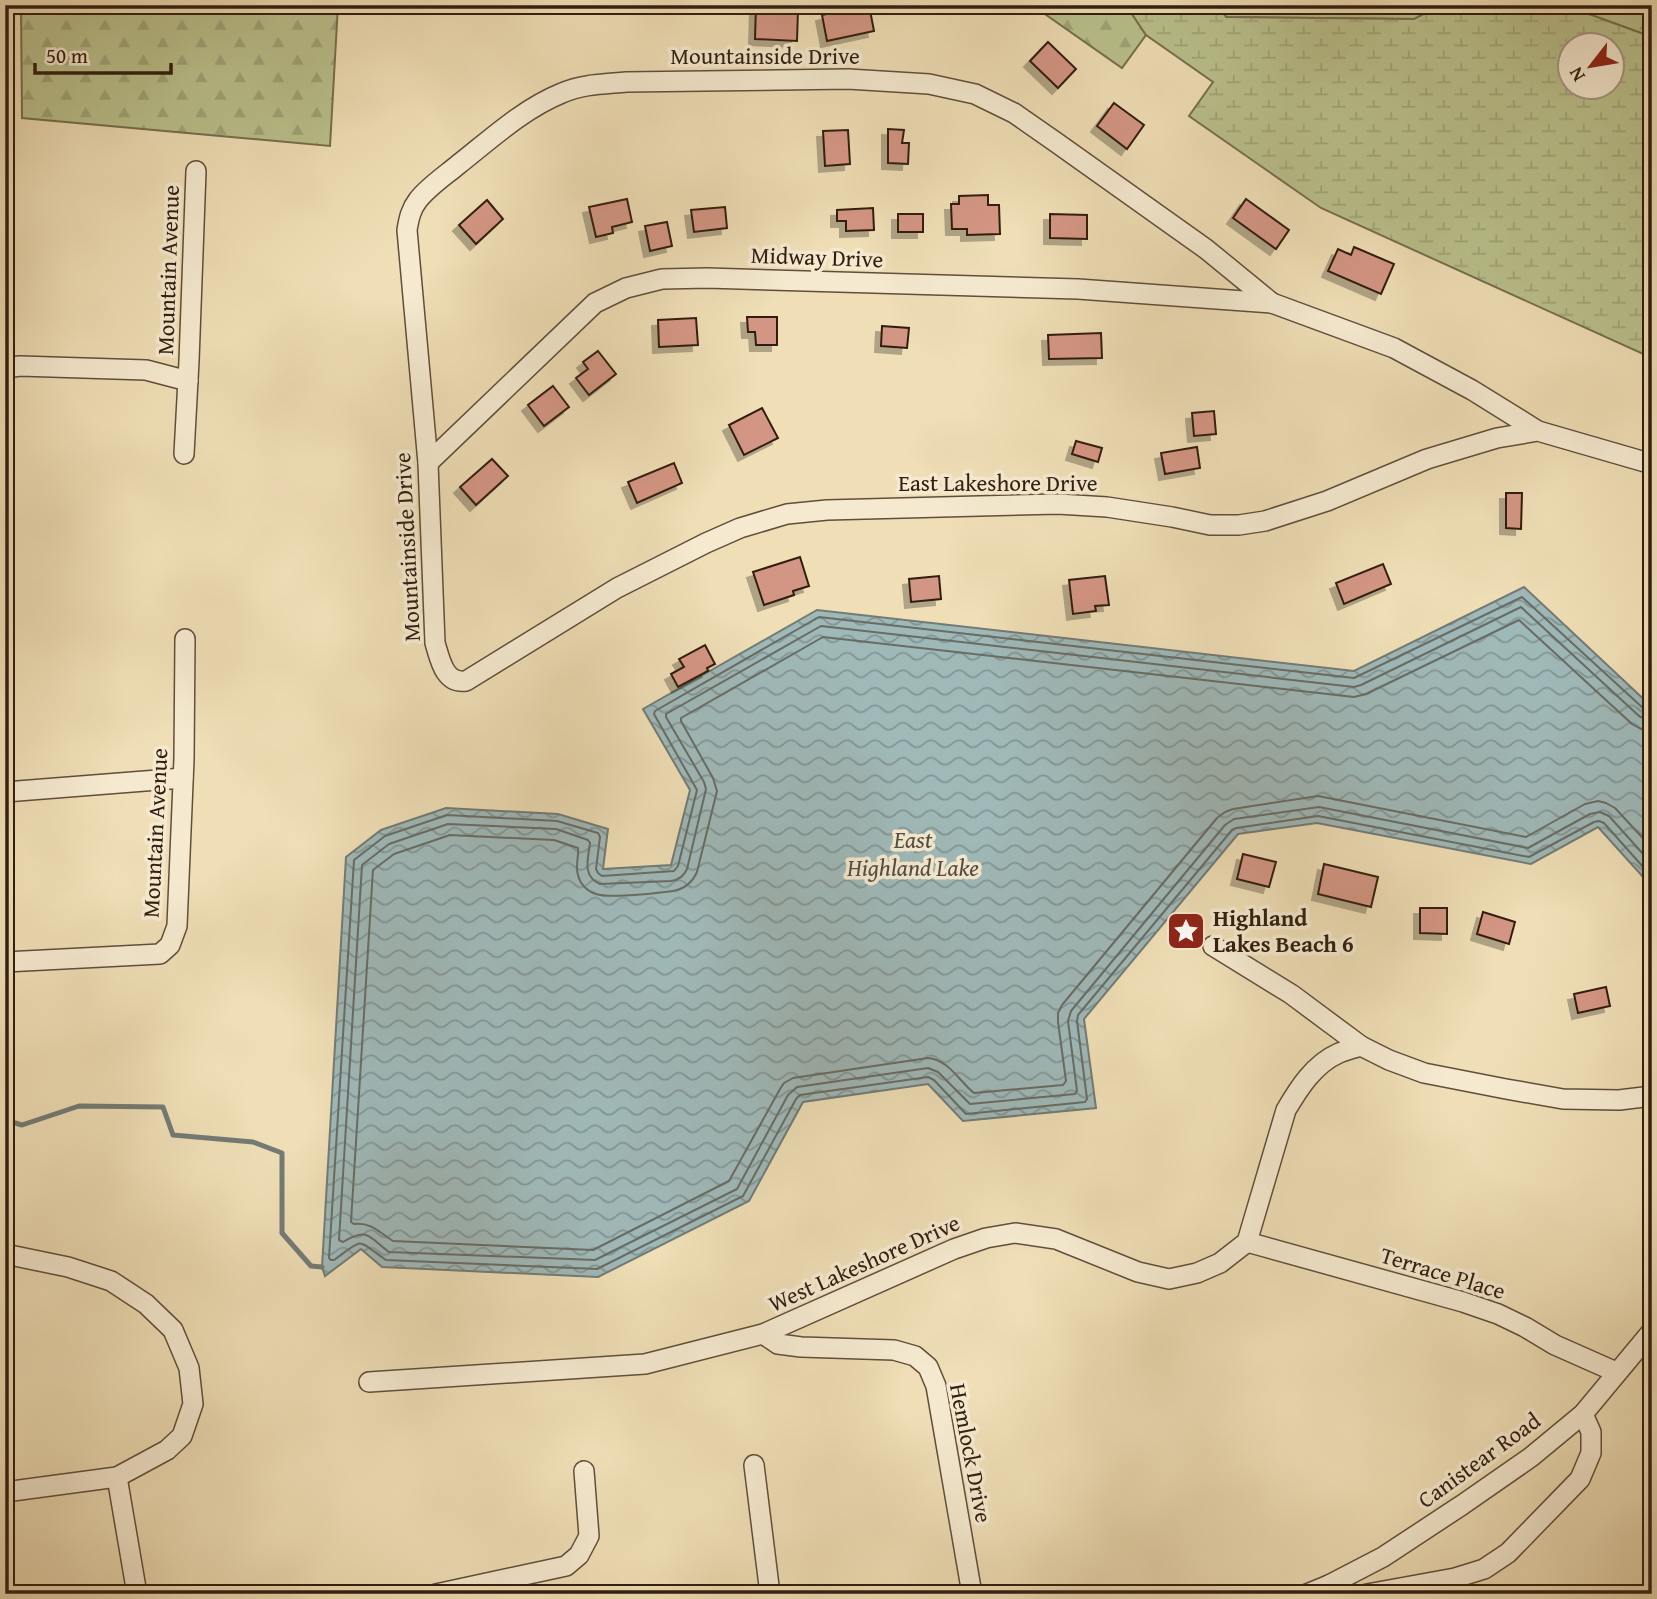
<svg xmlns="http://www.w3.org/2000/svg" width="1657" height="1599" font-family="'Gentium Book Plus',serif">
<defs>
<pattern id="forest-firs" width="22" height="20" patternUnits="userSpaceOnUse" patternTransform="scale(1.75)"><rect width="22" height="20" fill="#bac18d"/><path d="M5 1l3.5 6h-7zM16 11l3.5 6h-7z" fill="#a0a579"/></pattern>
<pattern id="wetland-marsh" width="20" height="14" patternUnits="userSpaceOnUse" patternTransform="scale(1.75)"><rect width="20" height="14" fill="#bac18d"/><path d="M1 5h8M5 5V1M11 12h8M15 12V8" fill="none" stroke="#a0a579"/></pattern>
<pattern id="water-waves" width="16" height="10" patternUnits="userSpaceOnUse" patternTransform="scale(1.75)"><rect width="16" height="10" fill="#9fb9b9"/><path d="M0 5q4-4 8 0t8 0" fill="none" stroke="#829695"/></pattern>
<filter id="shadow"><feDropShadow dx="-6" dy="6" stdDeviation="0" flood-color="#0004"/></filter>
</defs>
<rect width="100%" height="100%" fill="#efdeb6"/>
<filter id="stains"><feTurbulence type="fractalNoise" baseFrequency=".00286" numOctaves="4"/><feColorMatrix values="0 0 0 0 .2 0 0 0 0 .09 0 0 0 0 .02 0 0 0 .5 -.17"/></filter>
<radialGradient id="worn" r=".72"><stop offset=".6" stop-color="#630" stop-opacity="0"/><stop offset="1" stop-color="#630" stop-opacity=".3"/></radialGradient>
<g fill="url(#forest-firs)" stroke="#76704e" stroke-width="2">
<path d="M21,5H338L330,146L22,118Z"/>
<path d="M1032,5H1126L1146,35L1122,68Z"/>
<path d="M1219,5H1441L1415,19L1226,17Z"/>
<path d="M1570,5H1652V37L1572,8Z"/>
</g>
<path fill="url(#wetland-marsh)" stroke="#76704e" stroke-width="2" fill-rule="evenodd" d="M1126,5H1219L1226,17L1414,19L1441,5H1570L1572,8L1652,37V358L1321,208L1189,116L1213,82L1146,35ZM1570,46H1612V88H1570Z"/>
<path fill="url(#water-waves)" stroke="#737b75" stroke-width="2" d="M1524,587L1652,707V887L1598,827L1531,864L1317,823L1238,834L1084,1019L1096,1108L963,1121L928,1084L803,1102L749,1201L598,1277L382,1267L361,1249L325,1276L322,1267L346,857L381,830L446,808L558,814L608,829L603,869L671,865L690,790L643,709L817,610L1354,671Z"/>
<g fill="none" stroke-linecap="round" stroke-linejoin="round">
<g stroke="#686c64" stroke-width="2">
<path d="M1652,711L1644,709L1522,597L1354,678L819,617L655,711L654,714L697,790L678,866L674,871L602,876L598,873L596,869L600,837L598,833L557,821L447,815L385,836L354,860L329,1258L331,1260H334C366,1237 355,1239 386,1260L597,1269L743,1196L796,1099L800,1095L928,1077L934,1080L966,1114L1085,1102L1087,1099L1077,1021L1078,1015L1232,830L1236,828L1318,816L1529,857L1594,822L1599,821L1604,823L1652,877"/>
<path d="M1652,720L1645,719L1639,716L1521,607L1361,685L1354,687L821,626L666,714V717L704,782L706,789L687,869C684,876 679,880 671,881L600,884C582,876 588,859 590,843L588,840L556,829L448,824L389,844L362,865L339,1240L343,1242C369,1226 369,1238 389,1252L595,1260L737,1189L788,1095L797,1087L928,1068L938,1072L970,1104L1075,1094L1077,1091L1068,1021L1071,1011L1225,825L1234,819L1319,807L1528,848L1590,814L1600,812L1609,816L1652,864"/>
<path d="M1652,731L1641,729L1632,724L1519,620L1366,694L1354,697L823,637L681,718V721L713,778L717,791L697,872C692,883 685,889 673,891C656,893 610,899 596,894C587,891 580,884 578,875C575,866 579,857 578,848L554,840L450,835L394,854L373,870L351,1222L354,1224C371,1222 379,1232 393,1241L593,1250L729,1181L780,1089L784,1083L793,1078L928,1058C949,1060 959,1081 974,1093L1063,1085L1066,1081L1058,1022V1013L1062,1005L1217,818L1225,812L1233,809L1318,796L1526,837L1585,804L1598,801L1606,803L1615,808L1652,848"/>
</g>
<path stroke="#737b75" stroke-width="5" d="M5,1120L22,1125L79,1106L163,1107L173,1135L253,1142L282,1153V1233L311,1266L322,1267"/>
</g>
<g fill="#d49684" stroke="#321e10" stroke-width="2" filter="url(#shadow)">
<path d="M756,5L790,6V10H798L797,41L755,39Z"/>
<path d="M869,5L874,31L827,41L822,15Z"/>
<path d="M1048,42L1076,69L1058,88L1030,61Z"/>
<path d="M1114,103L1144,125L1127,149L1097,126Z"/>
<path d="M888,129L904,130L902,143H909L908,164L888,163Z"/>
<path d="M848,130L850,164L825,166L823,131Z"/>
<path d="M988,195V205H999L1000,234L967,235V229H952L951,204H959V196Z"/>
<path d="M627,199L632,222L612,227L613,233L596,237L589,207Z"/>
<path d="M1246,199L1289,230L1276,249L1233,218Z"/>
<path d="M487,200L503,219L476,244L459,225Z"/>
<path d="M725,207L727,228L694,232L691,210Z"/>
<path d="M873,208L874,230L846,231V221H837V210Z"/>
<rect x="898" y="214" width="25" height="18"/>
<path d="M1050,214L1087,215V239L1050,238Z"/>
<path d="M667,222L672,246L650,251L645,226Z"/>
<path d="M1354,247L1394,264L1381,294L1328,271L1338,249L1351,255Z"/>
<path d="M747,317H777V345H756L755,332H748Z"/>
<path d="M696,318L698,345L659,347L658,320Z"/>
<path d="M882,326L909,328L907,348L881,346Z"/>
<path d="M1101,333L1102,358L1049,359L1048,335Z"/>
<path d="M598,351L616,374L589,395L576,378L588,369L583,362Z"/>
<path d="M553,386L569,407L544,426L528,405Z"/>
<path d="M762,408L778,438L744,455L729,425Z"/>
<path d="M1214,411L1216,434L1194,436L1192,413Z"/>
<path d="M1076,441L1102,448L1098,462L1072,454Z"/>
<path d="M1197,447L1200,468L1165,474L1161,453Z"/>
<path d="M492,459L508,476L476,505L460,487Z"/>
<path d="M674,463L682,483L637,503L628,482Z"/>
<path d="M1506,493H1522L1521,529L1506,528Z"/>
<path d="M800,557L809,586L793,591L794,595L764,605L753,572Z"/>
<path d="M1383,564L1391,584L1344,604L1336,583Z"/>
<path d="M939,576L941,599L911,602L909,579Z"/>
<path d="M1105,576L1109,605L1095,606L1096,611L1073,614L1069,580Z"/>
<path d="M705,645L715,664L707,668L708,671L678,687L671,674L684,667L679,659Z"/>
<path d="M1243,854L1276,862L1269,887L1237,879Z"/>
<path d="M1324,864L1378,877L1371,907L1318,894Z"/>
<path d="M1420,908H1447V934L1420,933Z"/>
<path d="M1483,912L1515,922L1509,944L1477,934Z"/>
<path d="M1606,987L1610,1006L1578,1013L1574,994Z"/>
</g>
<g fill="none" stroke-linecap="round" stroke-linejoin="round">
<defs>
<g id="minor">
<path d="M5,368L20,366L146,370L188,381"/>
<path d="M1538,431L1472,390L1394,348L1272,303L1206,249L1057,143L1014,113L975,94L929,84L848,79L626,82C605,84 582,84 562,93C523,109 492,138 459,164C446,175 429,186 418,200C411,209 409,218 407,230L428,463L435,643C440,659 444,684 466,681L617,588L706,543L740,528L787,514L827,510L1058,504L1107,507L1172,517L1210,525H1239L1265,521L1327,501L1427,459L1497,438L1538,431L1652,464"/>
<path d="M184,454L189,361L196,171"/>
<path d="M428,463L595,303L626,288L662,279L707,278L1078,289L1272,303"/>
<path d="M5,792L183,778"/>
<path d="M1213,946L1291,994L1361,1046"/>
<path d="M5,962L160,954L170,945L177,926L184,759L185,639"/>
<path d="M1247,1242L1463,1302L1498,1314L1525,1327L1555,1345L1616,1372"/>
<path d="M5,1254L68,1267L111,1281L146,1304L173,1330L189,1368L193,1404L182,1436L167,1450L117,1477L5,1492"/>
<path d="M763,1334L778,1344L801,1347L894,1350L915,1356L928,1367L936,1386L972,1594"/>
<path d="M369,1382L645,1364L763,1334L954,1249L986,1238L1015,1233L1056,1239L1138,1272L1169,1279L1197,1273L1220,1263L1247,1242L1286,1110C1299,1088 1314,1064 1339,1053C1346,1050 1354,1048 1361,1046L1389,1060L1424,1073L1506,1089L1563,1099L1619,1100L1652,1096"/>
<path d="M754,1465L770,1594"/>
<path d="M117,1477L137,1594"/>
<path d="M1329,1585L1345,1593L1352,1594"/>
<path d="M436,1594L566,1566L579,1555L589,1536L584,1471"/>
<path d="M1307,1594L1329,1585L1383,1557L1462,1505L1531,1457L1583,1414L1652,1331"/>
<path d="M1367,1594L1455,1578L1484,1569L1508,1553L1580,1479L1591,1453V1432L1583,1414"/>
</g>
</defs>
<use href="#minor" stroke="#614e3a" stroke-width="22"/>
<use href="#minor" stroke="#f5ead0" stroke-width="19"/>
</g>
<defs>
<symbol id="sight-square" viewBox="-11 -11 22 22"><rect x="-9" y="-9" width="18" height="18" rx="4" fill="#8f2418" stroke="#f5ead0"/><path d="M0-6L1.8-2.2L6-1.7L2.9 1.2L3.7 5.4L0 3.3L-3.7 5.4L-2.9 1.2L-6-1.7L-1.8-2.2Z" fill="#fff"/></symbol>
</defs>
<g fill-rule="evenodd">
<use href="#sight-square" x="1164" y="909" width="44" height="44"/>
</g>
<g text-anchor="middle" stroke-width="7" stroke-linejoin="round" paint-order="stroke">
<g font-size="23" fill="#321e10" stroke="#f5ead0">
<text x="765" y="64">Mountainside Drive</text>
<text transform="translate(817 257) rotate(2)" y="8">Midway Drive</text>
<text transform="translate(168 270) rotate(-88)" y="8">Mountain Avenue</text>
<text x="998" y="491">East Lakeshore Drive</text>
<text transform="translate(407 547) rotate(-93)" y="8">Mountainside Drive</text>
<text transform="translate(155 833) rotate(-87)" y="8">Mountain Avenue</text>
<text transform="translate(864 1263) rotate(-24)" y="8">West Lakeshore Drive</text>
<text transform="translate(1443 1273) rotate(17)" y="8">Terrace Place</text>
<text transform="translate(971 1453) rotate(79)" y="8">Hemlock Drive</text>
<text transform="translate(1479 1460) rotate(-36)" y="8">Canistear Road</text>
</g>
<g font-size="23" font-weight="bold" fill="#321e10" stroke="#f5ead0" text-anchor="start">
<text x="1213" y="926">Highland<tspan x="1213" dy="26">Lakes Beach 6</tspan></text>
</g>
<g font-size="24" font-style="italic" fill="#534c43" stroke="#f5ead0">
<text x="913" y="848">East<tspan x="913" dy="28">Highland Lake</tspan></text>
</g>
</g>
<rect width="1657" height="1599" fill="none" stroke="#efdeb6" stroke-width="28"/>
<rect x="7" y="7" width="1643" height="1585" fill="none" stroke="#321e10" stroke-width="3.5"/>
<rect x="14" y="14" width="1629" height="1571" fill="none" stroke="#321e10" stroke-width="2"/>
<g transform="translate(1591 66) rotate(239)"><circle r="33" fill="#f5ead0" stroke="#a79883" stroke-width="2"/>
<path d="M0-5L12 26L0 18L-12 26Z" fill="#8f2418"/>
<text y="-10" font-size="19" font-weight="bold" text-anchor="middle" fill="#321e10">N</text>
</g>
<path d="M35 63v10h136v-10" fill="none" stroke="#321e10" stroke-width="3.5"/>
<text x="46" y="63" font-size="21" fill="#321e10" stroke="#f5ead0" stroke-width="5" paint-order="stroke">50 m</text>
<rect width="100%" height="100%" filter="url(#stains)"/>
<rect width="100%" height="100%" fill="url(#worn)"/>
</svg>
